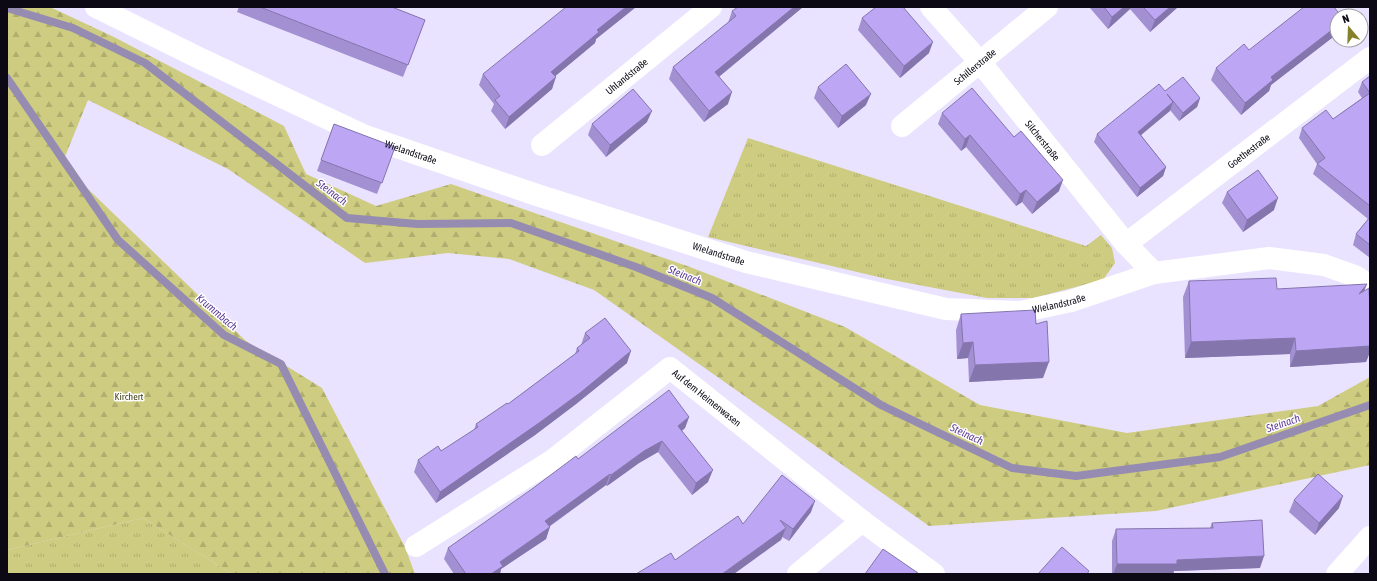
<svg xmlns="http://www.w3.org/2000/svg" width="1377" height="581" font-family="'Asap Condensed',sans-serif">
<defs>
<pattern id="grass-tufts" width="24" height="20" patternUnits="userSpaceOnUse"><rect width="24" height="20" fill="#cecc80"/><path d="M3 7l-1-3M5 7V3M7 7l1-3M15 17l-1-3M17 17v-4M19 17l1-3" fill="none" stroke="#b0ae6e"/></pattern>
<pattern id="forest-firs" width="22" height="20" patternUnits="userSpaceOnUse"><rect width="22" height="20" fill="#cecc80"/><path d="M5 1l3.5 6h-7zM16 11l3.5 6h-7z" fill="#b0ae6e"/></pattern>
</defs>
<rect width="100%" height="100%" fill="#eae3ff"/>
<g fill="url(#grass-tufts)">
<path d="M748,138L1086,246L1101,235L1112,248L1115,263L1103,280L1033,298H987L887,279L708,237Z"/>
<path d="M143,518L232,574H7V550Z"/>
</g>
<path fill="url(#forest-firs)" d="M7,7H50L114,37L284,126L306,174L376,206L451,184L690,267L845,327L980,405L1127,433L1318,406L1370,377V465L1156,511L929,526L594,290L509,259L448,253L365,263L228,169L88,100L62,164L246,341L322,388L405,547L415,574H232L143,518L7,550Z"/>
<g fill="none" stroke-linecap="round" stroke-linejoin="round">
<g stroke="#968cb1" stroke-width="8">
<path d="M7,8L73,28L145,63L347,218L417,224L511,223L636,267L712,298L881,405L1012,468L1076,476L1220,457L1370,405"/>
<path d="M7,78L118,240L224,335L281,364L385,574"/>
</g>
<g stroke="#fff" stroke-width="22">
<path id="s1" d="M96,7L199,58L365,136L534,194L746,262L946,309L1020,312L1071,301L1154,273L1269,258L1324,265L1355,276L1370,286"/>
<path id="s2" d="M931,7L980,62L1126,244L1154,273"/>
<path id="s3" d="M902,126L1047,7"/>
<path id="s4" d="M542,145L711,7"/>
<path id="s5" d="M1126,244L1370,58"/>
<path id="s6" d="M416,546L553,460L670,368L862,521L934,574"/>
<path d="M798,574L862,521"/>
<path d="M1337,574L1370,537"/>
</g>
</g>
<g fill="#a390d3">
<path d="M239,7H392L425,20L403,77L237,12Z"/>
<path d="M579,7H636L596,39L595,43L555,76L552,89L505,129L491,111L494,104L479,85L483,74Z"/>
<path d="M803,7L719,77L728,104L704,122L669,79L673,67L728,23L732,11Z"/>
<path d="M1090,7H1178L1150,32L1130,9L1108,29L1090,8Z"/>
<path d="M1337,16V34L1271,85L1269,91L1241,115L1211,80L1216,68L1249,50Z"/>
<path d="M862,18L929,53L900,78L858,30Z"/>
<path d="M1370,76V258L1353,245L1356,234L1368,219L1313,174L1317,164L1299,138L1302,128L1333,119L1362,98L1358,92L1362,82Z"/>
<path d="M818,87L866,105L838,128L814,98Z"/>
<path d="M1165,91L1200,98L1197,107L1179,121L1170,110L1141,135L1166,167L1163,176L1137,197L1094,142L1097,134Z"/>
<path d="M942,113L1059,191L1032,214L1022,202L1016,206L966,147L961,151L938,124Z"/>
<path d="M647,122L606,157L588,135L592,124Z"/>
<path d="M334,124L395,147L377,194L317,171Z"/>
<path d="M1227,192L1274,210L1243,232L1222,203Z"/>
<path d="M1189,281L1277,289L1365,291L1370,310V352L1366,362L1290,367V354L1185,358L1183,297Z"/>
<path d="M961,314L1036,324L1043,378L969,382L968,358L957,359L956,330Z"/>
<path d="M585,333L627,363L576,404L535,435L436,503L414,472L418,460L441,451L474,430L476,424L508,404L575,354L577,348L581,345Z"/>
<path d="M689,417L685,428L682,431L708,482L692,495L658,452L639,463L607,486L606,485L549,527L546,539L501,569L500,574H454L444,559L448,548L578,459Z"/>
<path d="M1294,500L1339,508L1315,535L1289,512Z"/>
<path d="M811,512L789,541L782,537L781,540L675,560L743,524Z"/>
<path d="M1212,523L1260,568L1174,571L1173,574H1112V541L1116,529L1210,528Z"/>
</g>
<g fill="#8475ac">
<path d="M626,7H636L596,39L595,43L547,83L551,72L597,30Z"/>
<path d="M794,7H803L711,83L715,72Z"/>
<path d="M1124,7H1131L1130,9L1108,29L1112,17Z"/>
<path d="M1170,7H1178L1150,32L1155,20Z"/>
<path d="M1337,26V34L1271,85L1269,91L1241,115L1245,103L1271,77Z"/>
<path d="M933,42L929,53L900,78L904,66Z"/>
<path d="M556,77L552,89L505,129L509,117Z"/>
<path d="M732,92L728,104L704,122L709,111Z"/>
<path d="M871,94L866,105L838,128L842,116Z"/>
<path d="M1200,98L1197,107L1179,121L1183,113Z"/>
<path d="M1173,102L1170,111L1135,140L1138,132Z"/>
<path d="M652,111L647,122L606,157L610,145Z"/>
<path d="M970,135L966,147L961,151L965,139Z"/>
<path d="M1166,167L1163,176L1137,197L1140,188Z"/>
<path d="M1063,180L1059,191L1032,214L1037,202Z"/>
<path d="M1026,190L1022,202L1016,206L1020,194Z"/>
<path d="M1278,198L1274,210L1243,232L1247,220Z"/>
<path d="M1367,284L1361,300L1359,294Z"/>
<path d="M1295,338L1290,354L1185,358L1191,342Z"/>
<path d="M973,342L968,358L957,359L963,343Z"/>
<path d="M1370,346V352L1366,362L1290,367L1296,351Z"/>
<path d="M631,351L627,363L576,404L535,435L436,503L440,492Z"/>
<path d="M1049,362L1043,378L969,382L975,365Z"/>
<path d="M689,417L685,428L673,437L678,426Z"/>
<path d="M662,441L658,452L639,463L607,486L611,475L644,451Z"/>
<path d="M713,470L708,482L692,495L696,483Z"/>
<path d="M610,474L606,485L541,532L545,521Z"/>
<path d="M1343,496L1339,508L1315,535L1319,523Z"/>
<path d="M815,501L811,512L789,541L793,529Z"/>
<path d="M550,527L546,539L501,569L500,574H491L500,562Z"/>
<path d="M786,528L781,540L734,574H722Z"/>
<path d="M1264,556L1260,568L1174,571L1173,574H1113L1117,564L1177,560Z"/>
</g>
<g fill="#bda7f5" stroke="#8475ac">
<path d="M260,7H392L425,20L408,65Z"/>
<path d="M566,7H578L579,8V7H626L597,30L599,32L551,72L556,77L509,117L495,100L500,96L483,74Z"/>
<path d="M738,7H794L715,72L732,92L709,111L673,67L736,16L732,11Z"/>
<path d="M876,7H903L933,42L904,66L862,18Z"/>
<path d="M1104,7H1124L1112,17Z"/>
<path d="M1143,7H1170L1155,20Z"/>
<path d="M1304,7H1334L1341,16H1337V26L1271,77L1273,80L1245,103L1216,68L1244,44L1249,50Z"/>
<path d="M846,64L871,94L842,116L818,87Z"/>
<path d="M1370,76V206L1317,164L1325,158L1302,128L1326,110L1333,119L1370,93L1362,82Z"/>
<path d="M1183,77L1200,98L1183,113L1167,94L1173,102L1138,132L1166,167L1140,188L1097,134L1159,84L1165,91Z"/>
<path d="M972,88L1014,137L1021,131L1063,180L1037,202L1026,190L1020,194L970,135L965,139L942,113Z"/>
<path d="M633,89L652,111L610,145L592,124Z"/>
<path d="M334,124L395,147L382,183L321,160Z"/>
<path d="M1258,170L1278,198L1247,220L1227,192Z"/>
<path d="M1370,217V245L1356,234Z"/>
<path d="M1276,278L1277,289L1367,284L1359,294L1369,288L1370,310V346L1296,351L1295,338L1191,342L1189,281Z"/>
<path d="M1035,310L1036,324L1047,321L1049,362L975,365L973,342L963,343L961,314Z"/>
<path d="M605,318L631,351L580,393L539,423L440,492L418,460L438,446L441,451L478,427L476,424L507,403L508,404L579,351L577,348L590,338L585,333Z"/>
<path d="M669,390L689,417L678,426L713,470L696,483L662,441L644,451L611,475L610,474L545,521L550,527L500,562L503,566L491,574H466L448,548L532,489L576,456L578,459Z"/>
<path d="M1318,474L1343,496L1319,523L1294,500Z"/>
<path d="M782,475L815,501L793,529L780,520L786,528L722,574H636L671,553L675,560L738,516L743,524Z"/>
<path d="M1262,520L1264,556L1177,560V564H1117L1116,529L1213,528L1212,523Z"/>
<path d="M1062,547L1089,571L1087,574H1038Z"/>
<path d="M883,549L918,573L917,574H865Z"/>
</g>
<g text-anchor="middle" stroke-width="3" stroke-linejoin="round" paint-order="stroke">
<g font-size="10" fill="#0c0914" stroke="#fff">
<text dy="4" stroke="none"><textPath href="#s3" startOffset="94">Schillerstraße</textPath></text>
<text dy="4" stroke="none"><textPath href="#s4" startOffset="109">Uhlandstraße</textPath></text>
<text dy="4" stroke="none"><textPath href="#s2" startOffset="174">Silcherstraße</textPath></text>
<text dy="4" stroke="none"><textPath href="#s1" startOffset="347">Wielandstraße</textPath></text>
<text dy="4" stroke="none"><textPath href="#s5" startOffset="154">Goethestraße</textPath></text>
<text dy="4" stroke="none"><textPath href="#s1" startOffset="671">Wielandstraße</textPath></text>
<text dy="4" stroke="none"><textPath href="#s1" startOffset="1019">Wielandstraße</textPath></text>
<text dy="4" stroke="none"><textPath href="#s6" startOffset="358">Auf dem Heimenwasen</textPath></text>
</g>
<g font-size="10" fill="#45431d" stroke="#fff">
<text x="129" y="400">Kirchert</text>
</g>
<g font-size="11" font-style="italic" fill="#5d3c97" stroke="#fff">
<text transform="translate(332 192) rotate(37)" y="4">Steinach</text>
<text transform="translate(685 275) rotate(22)" y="4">Steinach</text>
<text transform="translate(217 312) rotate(40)" y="4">Krummbach</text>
<text transform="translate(1283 423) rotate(-19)" y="4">Steinach</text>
<text transform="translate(967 434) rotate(25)" y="4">Steinach</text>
</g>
</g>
<rect width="1377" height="581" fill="none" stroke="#0c0914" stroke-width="16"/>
<g transform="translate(1349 28) rotate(341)"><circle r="19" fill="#ffffff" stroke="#9e9da1"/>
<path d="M0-3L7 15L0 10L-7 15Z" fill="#858129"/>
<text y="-6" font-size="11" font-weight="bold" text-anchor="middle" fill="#0c0914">N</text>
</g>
</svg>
